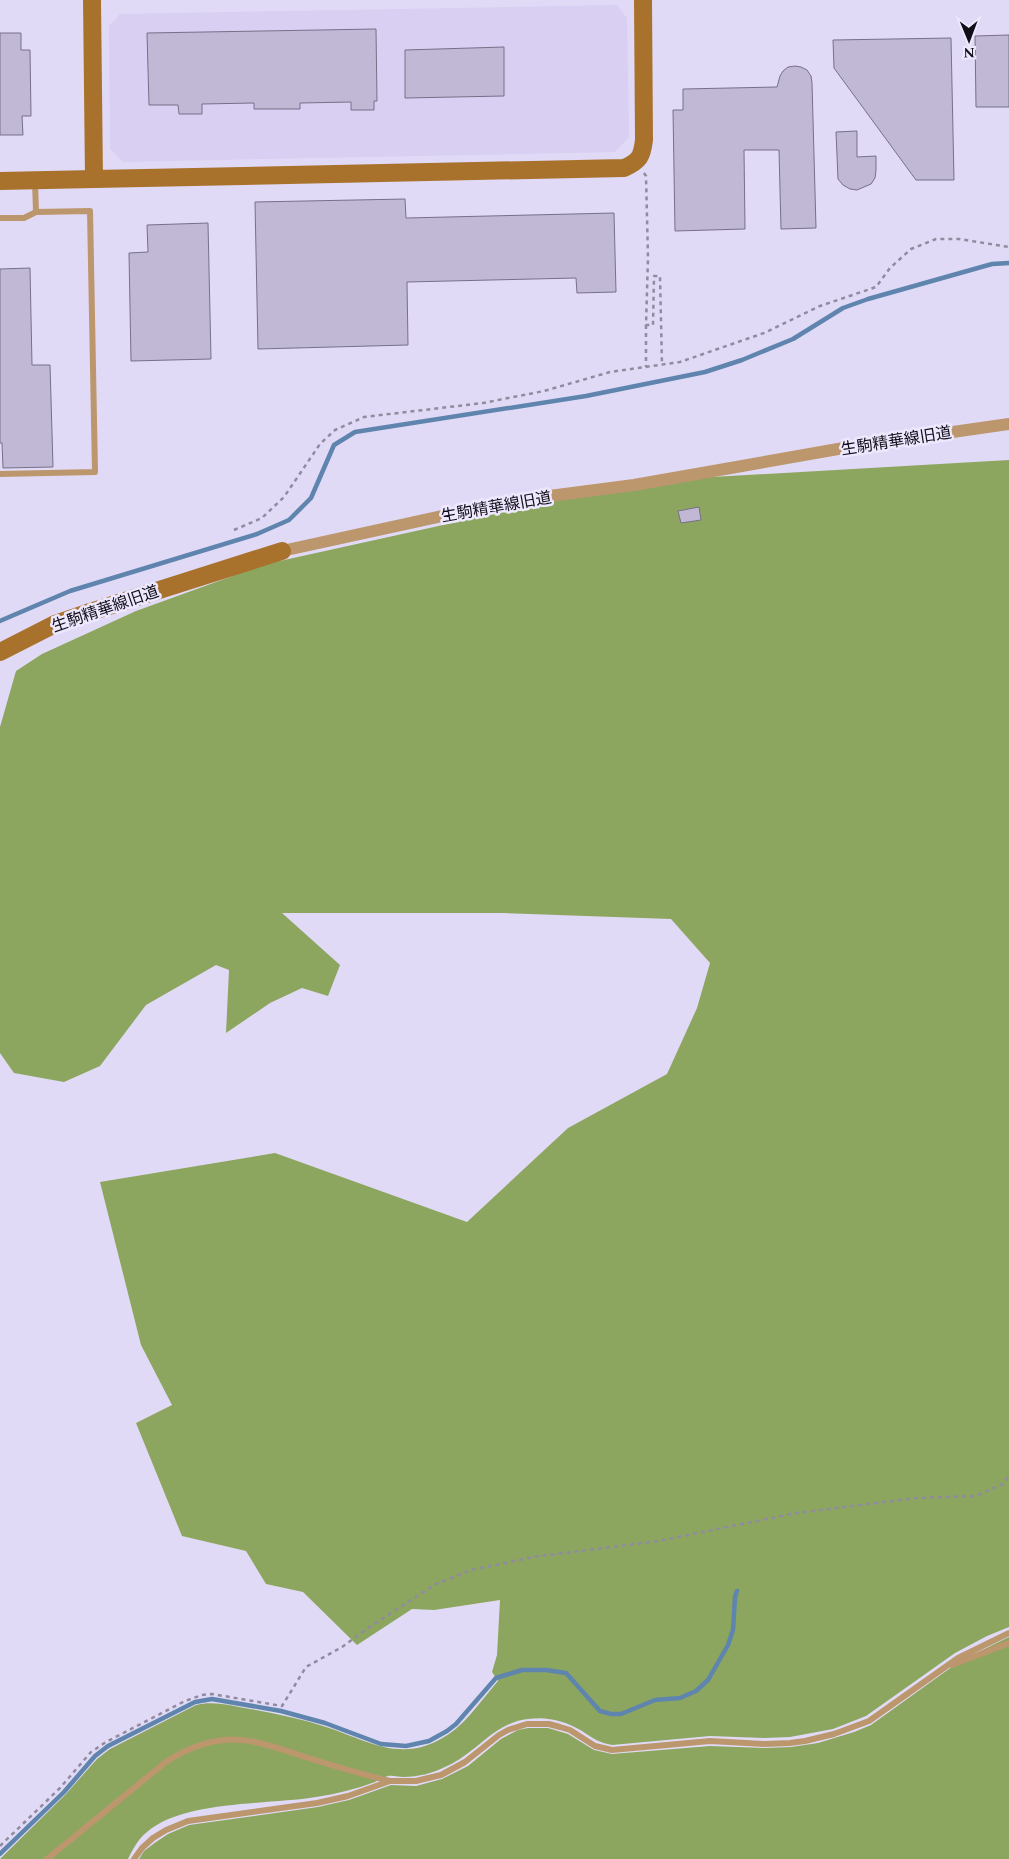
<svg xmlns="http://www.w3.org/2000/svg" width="1009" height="1859" font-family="Spectral,'Noto Sans JP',serif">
<rect width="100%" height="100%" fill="#e1daf6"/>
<path fill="#d9cff2" d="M617,5L627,18L629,137L615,152L123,162L110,149L109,26L120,14Z"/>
<g fill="#8ca65f">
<path d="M1009,460V1627L987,1636L955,1653L866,1716L833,1729L790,1737L765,1738L710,1736L612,1745C600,1743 592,1738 582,1731C566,1721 547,1716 528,1719C493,1723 477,1753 447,1766C433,1773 419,1777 403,1777C399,1777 393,1775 388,1776C384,1777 379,1780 375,1782C356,1789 336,1794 316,1797C268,1805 184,1800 147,1832C138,1839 133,1849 128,1859H0L66,1794L97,1759L110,1749L196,1705C215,1700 236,1707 256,1710C278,1714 301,1719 323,1726C368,1740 402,1766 449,1734C468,1721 483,1698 498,1681L492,1672L497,1655L500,1600L434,1610L412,1609L357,1645L303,1592L266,1584L246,1551L182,1536L136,1423L172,1405L141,1345L100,1182L275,1153L467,1222L568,1128L667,1074L697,1008L710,963L671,919L503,913H282L340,965L328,996L302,988L270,1003L226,1033L229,970L216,965L146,1005L100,1066L64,1082L14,1073L0,1053V727L16,671L42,654L136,611L266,564L643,481Z"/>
<path d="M1009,1637V1859H139L144,1851L156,1842L168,1834L189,1825L318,1807L349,1800L391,1785L416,1786L442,1779L468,1766L501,1739L518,1730L528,1728H548L568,1734L594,1750L612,1754L710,1746L765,1748L791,1747L818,1743L854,1732L871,1725L960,1661Z"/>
</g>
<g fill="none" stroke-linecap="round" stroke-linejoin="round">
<g stroke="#5f85af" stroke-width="4.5">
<path d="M0,621L70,591L257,534L289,520L311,498L334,445L355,432L586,396L705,372L742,360L793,339L843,308L868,299L992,264L1009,263"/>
<path d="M0,1854L64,1792L95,1756L108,1746L195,1702L212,1699L281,1711L325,1723L381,1744L406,1746L429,1741L447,1731L456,1724L496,1678L522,1670H546L566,1673L600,1711L611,1714H621L655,1700L680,1698L696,1691L708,1680L728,1645L733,1630L735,1597L737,1591"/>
</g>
</g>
<g fill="#c0b8d4" stroke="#777089">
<path d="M376,29L377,101H374V110H351V102L300,103V109H254V103L202,104V114H179L178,105H149L147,33Z"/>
<path d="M0,33H21V50H30L31,116H22L23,135H0Z"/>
<path d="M1009,35V107H976L975,36Z"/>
<path d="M951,38L954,180H916L834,68L833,40Z"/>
<path d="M504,47V96L405,98V50Z"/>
<path d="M795,66L801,67L807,70L811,76L812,83L816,228L781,229L779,150H744L745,229L675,231L673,110H683V89L777,87L780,76L783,71L788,67Z"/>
<path d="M857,131V157L876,156V170L875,178L871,184L857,190L850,189L843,185L838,179L836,132Z"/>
<path d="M405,199L406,218L614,213L616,292L577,293L576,278L407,282L408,345L258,349L255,202Z"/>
<path d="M208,223L211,359L131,361L129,253L148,252L147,225Z"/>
<path d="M30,268L32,365H50L53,467L3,468L2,443H0V269Z"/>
<path d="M699,507L701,520L681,523L678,511Z"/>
</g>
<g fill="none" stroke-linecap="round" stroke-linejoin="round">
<g stroke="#918ba0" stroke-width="2.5" stroke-dasharray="4 4" stroke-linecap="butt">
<path d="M644,173L646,176L648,258L646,325H653L654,276H660L662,365"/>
<path d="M646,325V367"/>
<path d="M234,530L262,518L284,497L320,444L335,430L364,417L483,403L544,391L610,372L680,362L764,333L820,306L876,287L890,268L911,249L936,239H959L1009,247"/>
<path d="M0,1846L60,1788L91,1752L106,1742L185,1701L202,1695L212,1694L282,1706L306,1667L342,1647L371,1626L436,1584L471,1570L533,1557L658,1541L796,1513L917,1498L976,1496L1003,1484L1009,1475"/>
</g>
<g stroke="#bc976d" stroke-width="6">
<path d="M35,182L36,212"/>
<path d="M0,218H24L36,212L90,211L95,472L0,474"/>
<path d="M952,1665L1009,1643"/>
<path d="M47,1859L167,1761C185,1750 203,1742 224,1740C249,1737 278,1748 302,1756C331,1765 360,1774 390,1781"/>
<path d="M134,1859L142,1848L153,1838L166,1830L188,1821L317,1803L348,1796L390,1781H416L441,1775L465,1762L499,1735L508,1730L527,1724H549L560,1727L570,1730L595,1746L612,1750L710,1741L765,1744L790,1743L805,1741L834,1734L869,1721L958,1658L1009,1633"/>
</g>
<path stroke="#bc976d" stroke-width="12" d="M282,551L511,501L634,485L855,446L1009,424"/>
<g stroke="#a9722c" stroke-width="18">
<path d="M92,0L94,179L624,168C640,161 642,156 644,140L643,0"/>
<path d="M0,181L94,179"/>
<path d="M0,652L55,624L90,612L282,551"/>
</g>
</g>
<g text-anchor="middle" stroke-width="5" stroke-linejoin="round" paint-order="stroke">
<g font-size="16" fill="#110e17" stroke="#eee8ff">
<text transform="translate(896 440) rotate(-9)" y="6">生駒精華線旧道</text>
<text transform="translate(496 506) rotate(-10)" y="6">生駒精華線旧道</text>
<text transform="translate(105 608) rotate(-19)" y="6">生駒精華線旧道</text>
</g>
</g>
<g transform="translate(969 40) rotate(179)" stroke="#eee8ff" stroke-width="4" paint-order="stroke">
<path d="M0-4L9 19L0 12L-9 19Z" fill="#110e17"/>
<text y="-8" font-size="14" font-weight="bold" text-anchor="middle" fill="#110e17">N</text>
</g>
</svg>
